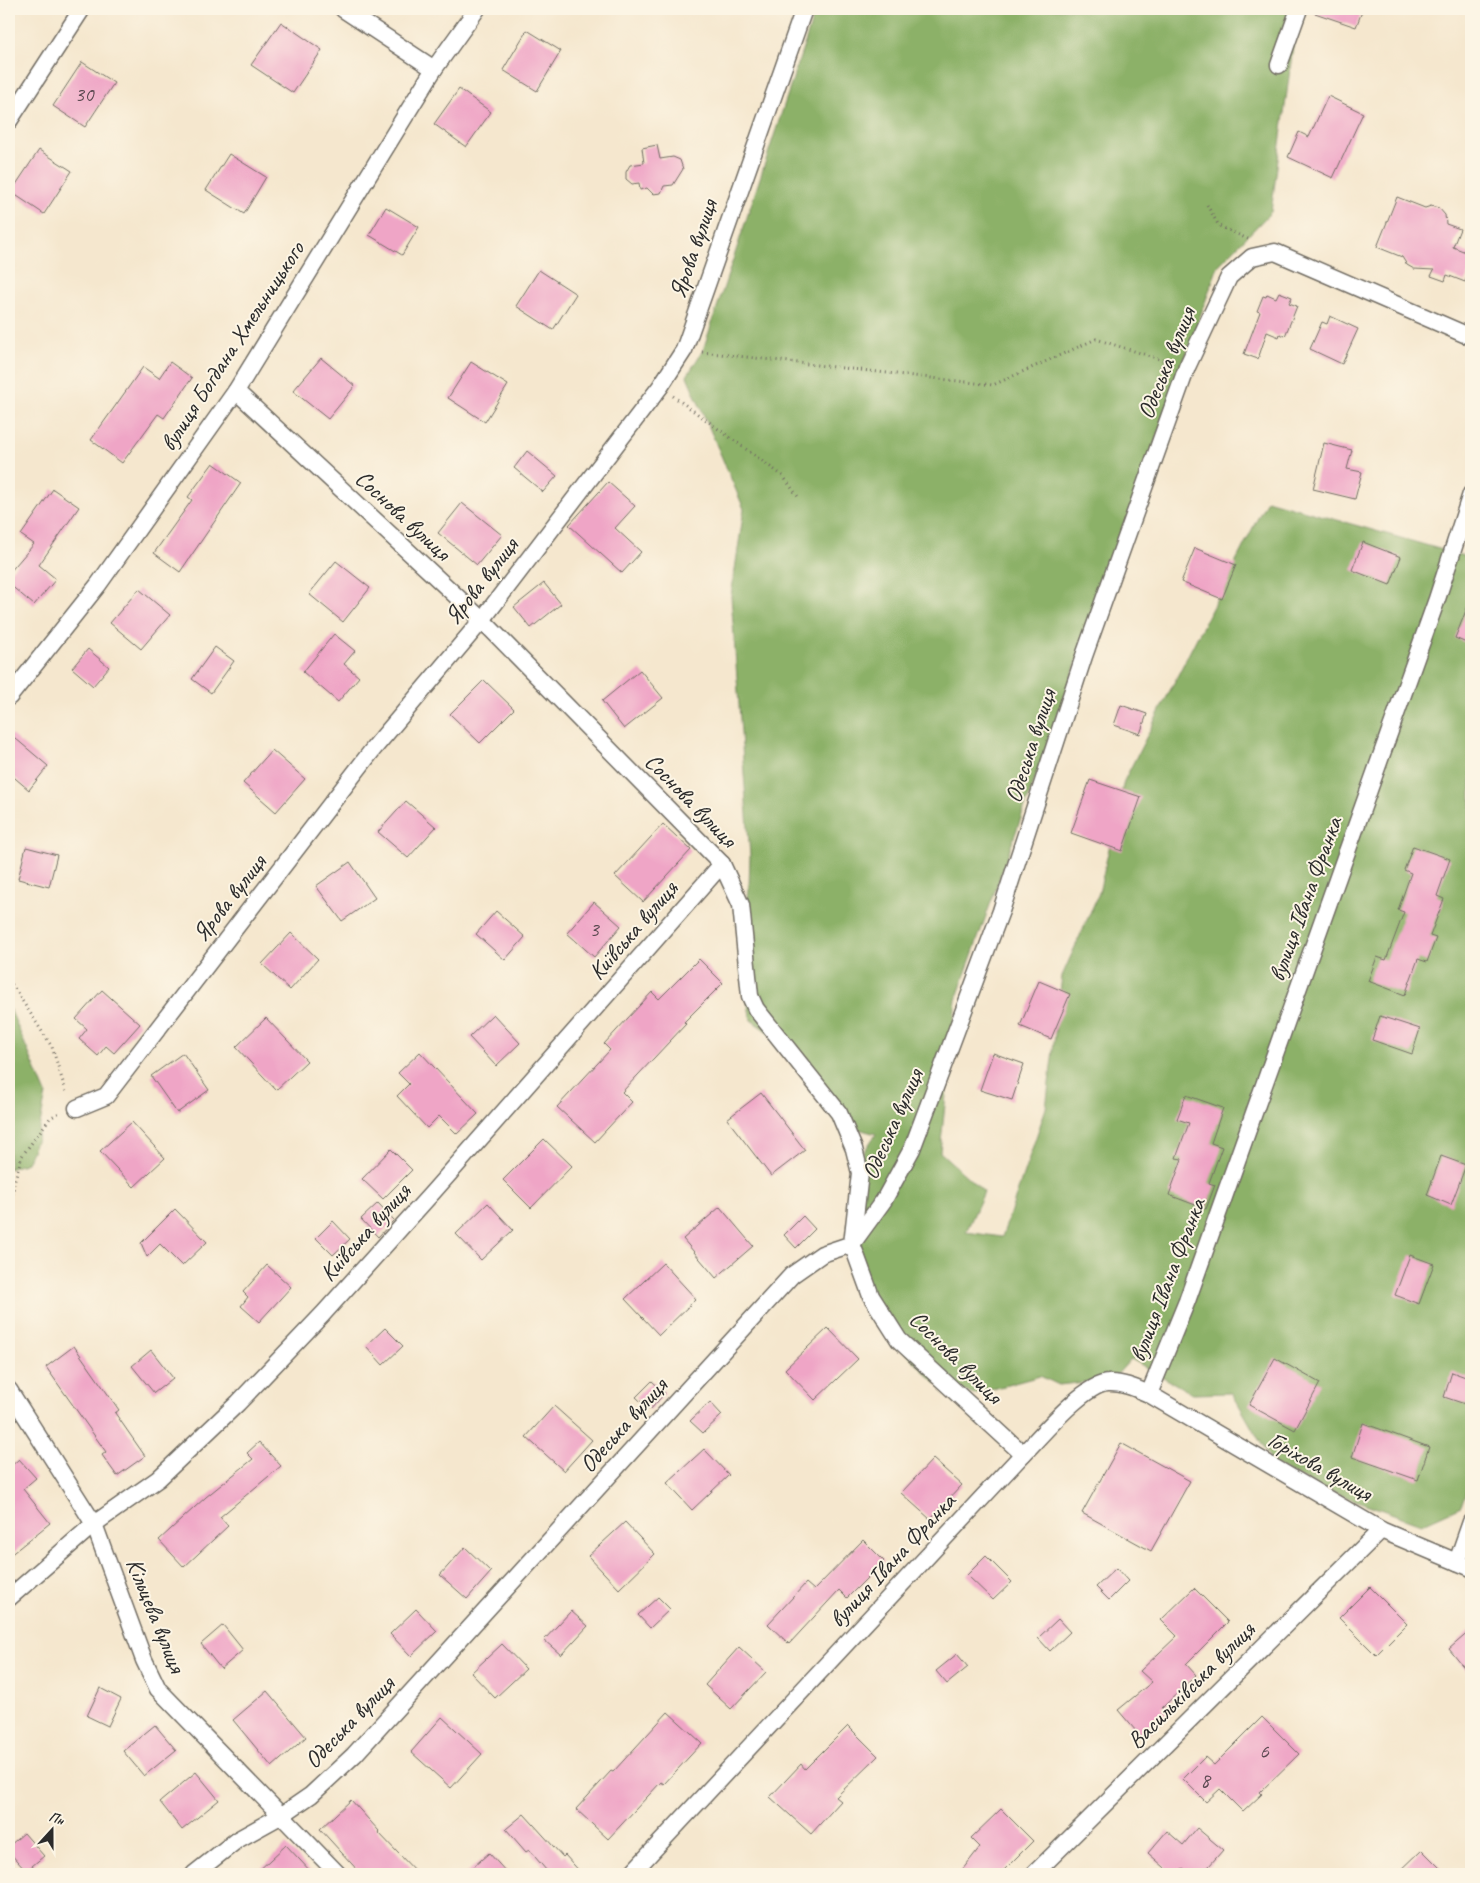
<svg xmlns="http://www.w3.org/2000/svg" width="1480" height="1883" font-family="Caveat,sans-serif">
<rect width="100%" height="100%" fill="#fcf5e5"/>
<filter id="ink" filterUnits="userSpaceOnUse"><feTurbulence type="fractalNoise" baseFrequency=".02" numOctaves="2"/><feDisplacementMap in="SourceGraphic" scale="10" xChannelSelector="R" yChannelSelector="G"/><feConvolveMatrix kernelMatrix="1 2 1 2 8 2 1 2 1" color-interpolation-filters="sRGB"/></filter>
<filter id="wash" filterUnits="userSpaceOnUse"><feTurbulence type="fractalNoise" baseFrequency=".0096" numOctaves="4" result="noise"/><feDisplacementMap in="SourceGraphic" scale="20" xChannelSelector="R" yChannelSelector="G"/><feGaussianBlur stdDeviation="1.12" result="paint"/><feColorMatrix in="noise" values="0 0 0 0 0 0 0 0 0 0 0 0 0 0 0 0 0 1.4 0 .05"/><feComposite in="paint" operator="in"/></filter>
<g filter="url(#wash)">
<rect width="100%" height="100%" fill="#f5e7ce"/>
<g fill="#8cb167" stroke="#5c6e49">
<path d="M816,9H1304L1296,24L1271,212L1218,266L956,1000L940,1152L984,1192L966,1232L1002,1237L1046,1108L1062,976L1099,893L1124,781L1267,500L1471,558V1477L1461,1506L1421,1524L1319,1487L1273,1464L1232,1393L1193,1394L1131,1359L1113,1379L1059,1385L1040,1376L975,1394L935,1383L869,1314L859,1258L861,1156L876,1134L841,1124L769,1033L751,1020L740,964L749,889L750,856L731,596L744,509L687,376L703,350Z"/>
<path d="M9,1009L11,1011L46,1094L37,1139L27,1163L9,1169Z"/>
</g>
<g id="blocks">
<g fill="#efa5c6">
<path d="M1310,9H1363L1356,27L1309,11Z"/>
<path d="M281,22L322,50L293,93L251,65Z"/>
<path d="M527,30L561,51L537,91L503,70Z"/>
<path d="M82,62L114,83L85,127L53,106Z"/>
<path d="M459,89L491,112L466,147L434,124Z"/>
<path d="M1328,96L1363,113L1333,178L1288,157L1299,132L1309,137Z"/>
<path d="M657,145L660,159L673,157L680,160L683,169L673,185L664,186L661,193L653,194L647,188L640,190L639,183L632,184L626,179V172L630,165L644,163L642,148Z"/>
<path d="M39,150L72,171L44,214L11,192Z"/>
<path d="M229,154L266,177L244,214L206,190Z"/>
<path d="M1397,197L1425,208L1431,206L1439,208L1445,215L1446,224L1460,229L1453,247L1471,254V267L1465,282L1447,275L1445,281L1431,276L1434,270L1414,269L1407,265L1402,257L1377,247Z"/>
<path d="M386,207L419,227L402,255L369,235Z"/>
<path d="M539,270L576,294L553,330L516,306Z"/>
<path d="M1279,292L1292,297L1289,303L1297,306L1285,336L1280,334L1279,337L1267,332L1258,359L1244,354L1260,312L1257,311L1263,296L1266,297L1267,294L1276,298Z"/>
<path d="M1330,316L1358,329L1342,364L1310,349L1322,322L1327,324Z"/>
<path d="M321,358L355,386L328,419L293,391Z"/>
<path d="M170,362L192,378L164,418L158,414L122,463L91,440L143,367L159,378Z"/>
<path d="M471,362L508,385L485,422L448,398Z"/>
<path d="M1324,443L1352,450L1347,469L1362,472L1355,499L1313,489Z"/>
<path d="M527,451L557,476L543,492L514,468Z"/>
<path d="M213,463L241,483L180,572L154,553L192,500L188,497Z"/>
<path d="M608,482L635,506L615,528L641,552L622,573L569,525Z"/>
<path d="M53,489L79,507L39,565L56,579L34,605L9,584V573L34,544L21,535Z"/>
<path d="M462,503L502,535L477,565L438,533Z"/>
<path d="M1363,542L1401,557L1390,585L1352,570Z"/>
<path d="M1195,548L1236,565L1222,599L1181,582Z"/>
<path d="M336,561L370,588L343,622L309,594Z"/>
<path d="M544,583L561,604L531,628L514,607Z"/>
<path d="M139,589L170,615L141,649L110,623Z"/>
<path d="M1471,598V645L1455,638Z"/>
<path d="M334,634L355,651L344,664L359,677L338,702L303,672Z"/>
<path d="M215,647L234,661L211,693L192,679Z"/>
<path d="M88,649L109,667L93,686L72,668Z"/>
<path d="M640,670L663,698L624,729L602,701Z"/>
<path d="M484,680L514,709L480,743L450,714Z"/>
<path d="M1121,705L1147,714L1140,734L1114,725Z"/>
<path d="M9,733L48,766L29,790L9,773Z"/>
<path d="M272,750L305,779L276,812L243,783Z"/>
<path d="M1090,780L1141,797L1122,851L1071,833Z"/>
<path d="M406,801L436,827L408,858L378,832Z"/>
<path d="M663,824L691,850L643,902L615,876Z"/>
<path d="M1413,846L1450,859L1437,896L1444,899L1430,936L1436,938L1427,962L1418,959L1405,995L1368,981L1377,957L1386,960L1404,912L1398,910L1411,873L1404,870Z"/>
<path d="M26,847L57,855L49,887L18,879Z"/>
<path d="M350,862L375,898L342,921L316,886Z"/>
<path d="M594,902L621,926L594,957L567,933Z"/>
<path d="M496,911L525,937L505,960L476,934Z"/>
<path d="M291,933L318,959L290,990L262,964Z"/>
<path d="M699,959L723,983L684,1022L686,1024L622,1092L632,1102L595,1142L557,1107L610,1050L604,1044L652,992L659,999Z"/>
<path d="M1039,981L1070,994L1051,1039L1020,1026Z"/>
<path d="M102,990L140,1024L114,1053L106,1046L98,1056L79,1039L87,1029L76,1019Z"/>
<path d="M493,1014L520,1043L496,1066L469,1037Z"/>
<path d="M1380,1016L1420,1029L1412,1054L1372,1040Z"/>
<path d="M266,1018L307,1061L276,1090L236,1047Z"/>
<path d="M420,1052L478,1114L457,1134L439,1116L427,1128L397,1096L409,1084L398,1073Z"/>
<path d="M183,1053L209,1090L177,1113L151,1076Z"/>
<path d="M993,1053L1024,1064L1012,1100L980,1090Z"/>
<path d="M761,1093L805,1150L771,1176L727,1119Z"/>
<path d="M1186,1095L1223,1108L1211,1143L1222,1147L1209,1183L1215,1185L1206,1209L1169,1195L1182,1159L1176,1158L1189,1123L1177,1119Z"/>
<path d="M132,1122L165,1158L134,1187L100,1151Z"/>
<path d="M544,1139L572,1166L531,1208L503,1180Z"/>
<path d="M391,1149L412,1170L383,1199L362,1179Z"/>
<path d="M1441,1156L1466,1165L1451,1205L1427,1195Z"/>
<path d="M378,1203L394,1220L378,1237L361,1219Z"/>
<path d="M488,1203L513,1230L481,1260L456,1234Z"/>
<path d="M720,1207L753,1246L716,1278L683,1239Z"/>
<path d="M175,1209L207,1242L182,1266L160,1244L147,1257L141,1243Z"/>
<path d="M803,1216L815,1229L796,1248L784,1235Z"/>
<path d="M333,1221L350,1239L333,1255L316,1238Z"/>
<path d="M1410,1255L1434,1264L1419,1304L1395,1295Z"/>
<path d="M663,1263L696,1299L659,1335L625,1299Z"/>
<path d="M267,1265L291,1287L259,1322L241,1306L248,1297L243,1292Z"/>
<path d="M385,1328L403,1346L383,1365L366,1346Z"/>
<path d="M828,1328L858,1359L815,1400L785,1369Z"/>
<path d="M74,1346L119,1410L115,1413L145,1456L117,1476L102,1455L106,1452L46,1367Z"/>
<path d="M151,1350L173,1378L154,1393L132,1366Z"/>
<path d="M1275,1358L1320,1383L1295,1430L1249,1405Z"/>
<path d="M1452,1372L1471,1379V1406L1444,1397Z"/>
<path d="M652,1381L665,1393L650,1410L636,1397Z"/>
<path d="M710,1402L722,1415L703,1433L690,1421Z"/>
<path d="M554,1406L592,1440L564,1471L526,1437Z"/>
<path d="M1363,1423L1429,1447L1418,1480L1352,1457Z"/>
<path d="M259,1442L281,1466L220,1517L228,1526L184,1567L159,1540L206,1497L253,1459L247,1453Z"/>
<path d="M1121,1443L1190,1481L1151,1551L1082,1513Z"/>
<path d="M704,1449L729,1475L692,1510L667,1483Z"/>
<path d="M19,1459L36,1478L23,1489L50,1523L9,1556V1468Z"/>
<path d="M933,1459L962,1485L930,1519L901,1493Z"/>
<path d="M625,1522L655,1554L619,1589L588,1556Z"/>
<path d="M863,1540L884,1561L847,1598L839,1590L789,1644L768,1624L806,1583L814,1590Z"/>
<path d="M465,1547L491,1572L467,1599L440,1575Z"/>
<path d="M986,1556L1012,1582L993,1600L967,1575Z"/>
<path d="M1116,1568L1128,1581L1109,1600L1096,1587Z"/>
<path d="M1370,1587L1407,1624L1376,1655L1339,1618Z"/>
<path d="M1194,1588L1228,1622L1186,1664L1196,1675L1162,1708L1168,1716L1142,1738L1118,1710L1152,1682L1140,1671L1177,1636L1161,1620Z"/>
<path d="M658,1597L670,1609L650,1628L638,1615Z"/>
<path d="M416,1609L437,1631L411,1656L390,1634Z"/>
<path d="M571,1611L588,1626L561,1655L544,1640Z"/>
<path d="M1058,1619L1070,1632L1050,1651L1038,1638Z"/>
<path d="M223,1625L243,1650L221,1669L201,1644Z"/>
<path d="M1471,1630V1676L1449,1649Z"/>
<path d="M502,1644L526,1669L495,1698L471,1673Z"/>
<path d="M739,1647L766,1672L731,1709L705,1685Z"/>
<path d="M957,1654L968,1667L947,1684L936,1671Z"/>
<path d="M100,1688L121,1699L108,1726L87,1716Z"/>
<path d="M267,1691L306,1737L272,1767L233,1720Z"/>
<path d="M668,1712L702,1743L664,1784L661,1782L608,1839L576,1809L611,1771L613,1772Z"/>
<path d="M442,1717L482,1754L451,1788L411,1752Z"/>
<path d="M1262,1717L1299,1754L1260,1792L1262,1794L1243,1812L1220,1789L1206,1802L1183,1779L1205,1757L1214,1765Z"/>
<path d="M155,1725L176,1750L144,1776L123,1751Z"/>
<path d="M848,1726L878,1756L836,1797L841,1801L811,1834L770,1797L801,1764L805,1769Z"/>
<path d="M196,1772L219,1800L182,1830L160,1802Z"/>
<path d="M351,1800L379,1831L378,1832L418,1874H361L320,1829Z"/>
<path d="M1001,1809L1033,1841L1000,1874H959L980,1847L971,1838Z"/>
<path d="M524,1814L563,1857L565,1855L582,1874H543L547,1871L529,1850L526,1852L506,1829Z"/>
<path d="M1197,1828L1223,1850L1202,1874H1191L1183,1868L1177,1874H1172L1148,1853L1167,1831L1183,1845Z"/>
<path d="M24,1833L44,1856L26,1871L9,1852V1846Z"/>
<path d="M286,1845L313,1874H255Z"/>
<path d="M1422,1850L1446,1874H1397Z"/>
<path d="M489,1853L508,1874H465Z"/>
</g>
</g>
</g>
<g filter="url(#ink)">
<use href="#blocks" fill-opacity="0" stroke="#726d64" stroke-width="1"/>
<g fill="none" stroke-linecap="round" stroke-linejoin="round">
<defs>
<g id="street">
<path d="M343,9L434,69"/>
<path d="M1279,65L1299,9"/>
<path d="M9,121L82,9"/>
<path d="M236,391L482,620L722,864L741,905L750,996L756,1009L839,1113L854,1149L860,1173L852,1244L871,1296L899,1340L1023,1454"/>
<path d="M9,697L98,585L236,391L434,69L477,9"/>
<path d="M77,1108L106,1096L374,748L482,620L660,387L684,350L804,9"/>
<path d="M9,1390L94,1524L144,1660L158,1689L338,1874"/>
<path d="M1149,1394L1187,1301L1437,599L1471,494"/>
<path d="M1457,1562L1471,1522"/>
<path d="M9,1598L94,1524L158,1479L238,1403L323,1314L433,1192L722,864"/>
<path d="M194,1874L237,1840L282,1815L311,1795L354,1755L792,1275L822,1254L852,1244L884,1200L912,1149L1001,911L1084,656L1187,367L1229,277L1252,257L1275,252L1471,337"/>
<path d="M631,1874L1023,1454C1041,1436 1084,1384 1108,1383C1122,1382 1137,1389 1149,1394L1381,1530L1471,1568"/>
<path d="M1034,1874L1381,1530"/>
</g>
</defs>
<use href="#street" stroke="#726d64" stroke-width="19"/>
<g stroke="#726d64" stroke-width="3" stroke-dasharray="1 4" stroke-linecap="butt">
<path d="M1207,205L1219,226L1250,240"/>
<path d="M702,352L993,385L1096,339L1172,363"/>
<path d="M673,396L783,476L799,498"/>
<path d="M9,980L52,1047L67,1095"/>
<path d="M9,1219L15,1179L22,1156L50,1118L61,1112"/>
</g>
<use href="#street" stroke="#fff" stroke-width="16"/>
</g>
</g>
<g text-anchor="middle" stroke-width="4" stroke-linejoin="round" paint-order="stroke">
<g font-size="21" fill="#5c4a52">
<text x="84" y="101">30</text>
<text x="594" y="936">3</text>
<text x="1264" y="1758">6</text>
<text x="1205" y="1787">8</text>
</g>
<g font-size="24" fill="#2b2b2b" stroke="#fcf5e5">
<text transform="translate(693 249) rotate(-71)" y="8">Ярова вулиця</text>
<text transform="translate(232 346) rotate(-57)" y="8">вулиця Богдана Хмельницького</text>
<text transform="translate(1166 363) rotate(-68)" y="8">Одеська вулиця</text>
<text transform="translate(403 515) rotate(43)" y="8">Соснова вулиця</text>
<text transform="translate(481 581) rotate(-52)" y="8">Ярова вулиця</text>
<text transform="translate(1030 746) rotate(-72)" y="8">Одеська вулиця</text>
<text transform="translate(691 800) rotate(46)" y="8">Соснова вулиця</text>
<text transform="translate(229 898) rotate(-52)" y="8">Ярова вулиця</text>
<text transform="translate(1305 899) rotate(-70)" y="8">вулиця Івана Франка</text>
<text transform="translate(633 930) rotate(-49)" y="8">Київська вулиця</text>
<text transform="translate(892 1124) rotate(-66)" y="8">Одеська вулиця</text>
<text transform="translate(365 1232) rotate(-48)" y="8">Київська вулиця</text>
<text transform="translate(1167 1280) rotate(-69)" y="8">вулиця Івана Франка</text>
<text transform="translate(956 1357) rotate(45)" y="8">Соснова вулиця</text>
<text transform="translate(623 1425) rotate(-48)" y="8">Одеська вулиця</text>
<text transform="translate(1320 1466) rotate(30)" y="8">Горіхова вулиця</text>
<text transform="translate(892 1560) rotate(-47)" y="8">вулиця Івана Франка</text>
<text transform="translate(156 1615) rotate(68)" y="8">Кільцева вулиця</text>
<text transform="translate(1191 1685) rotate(-45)" y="8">Васильківська вулиця</text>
<text transform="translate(349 1722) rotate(-46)" y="8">Одеська вулиця</text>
</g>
</g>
<rect width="1480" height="1883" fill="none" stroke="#fcf5e5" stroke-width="30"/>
<g transform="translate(52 1830) rotate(21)" stroke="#fcf5e5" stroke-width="4" paint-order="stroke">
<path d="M0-4L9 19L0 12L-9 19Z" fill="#2b2b2b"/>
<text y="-8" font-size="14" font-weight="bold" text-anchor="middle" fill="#2b2b2b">Пн</text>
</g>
</svg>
